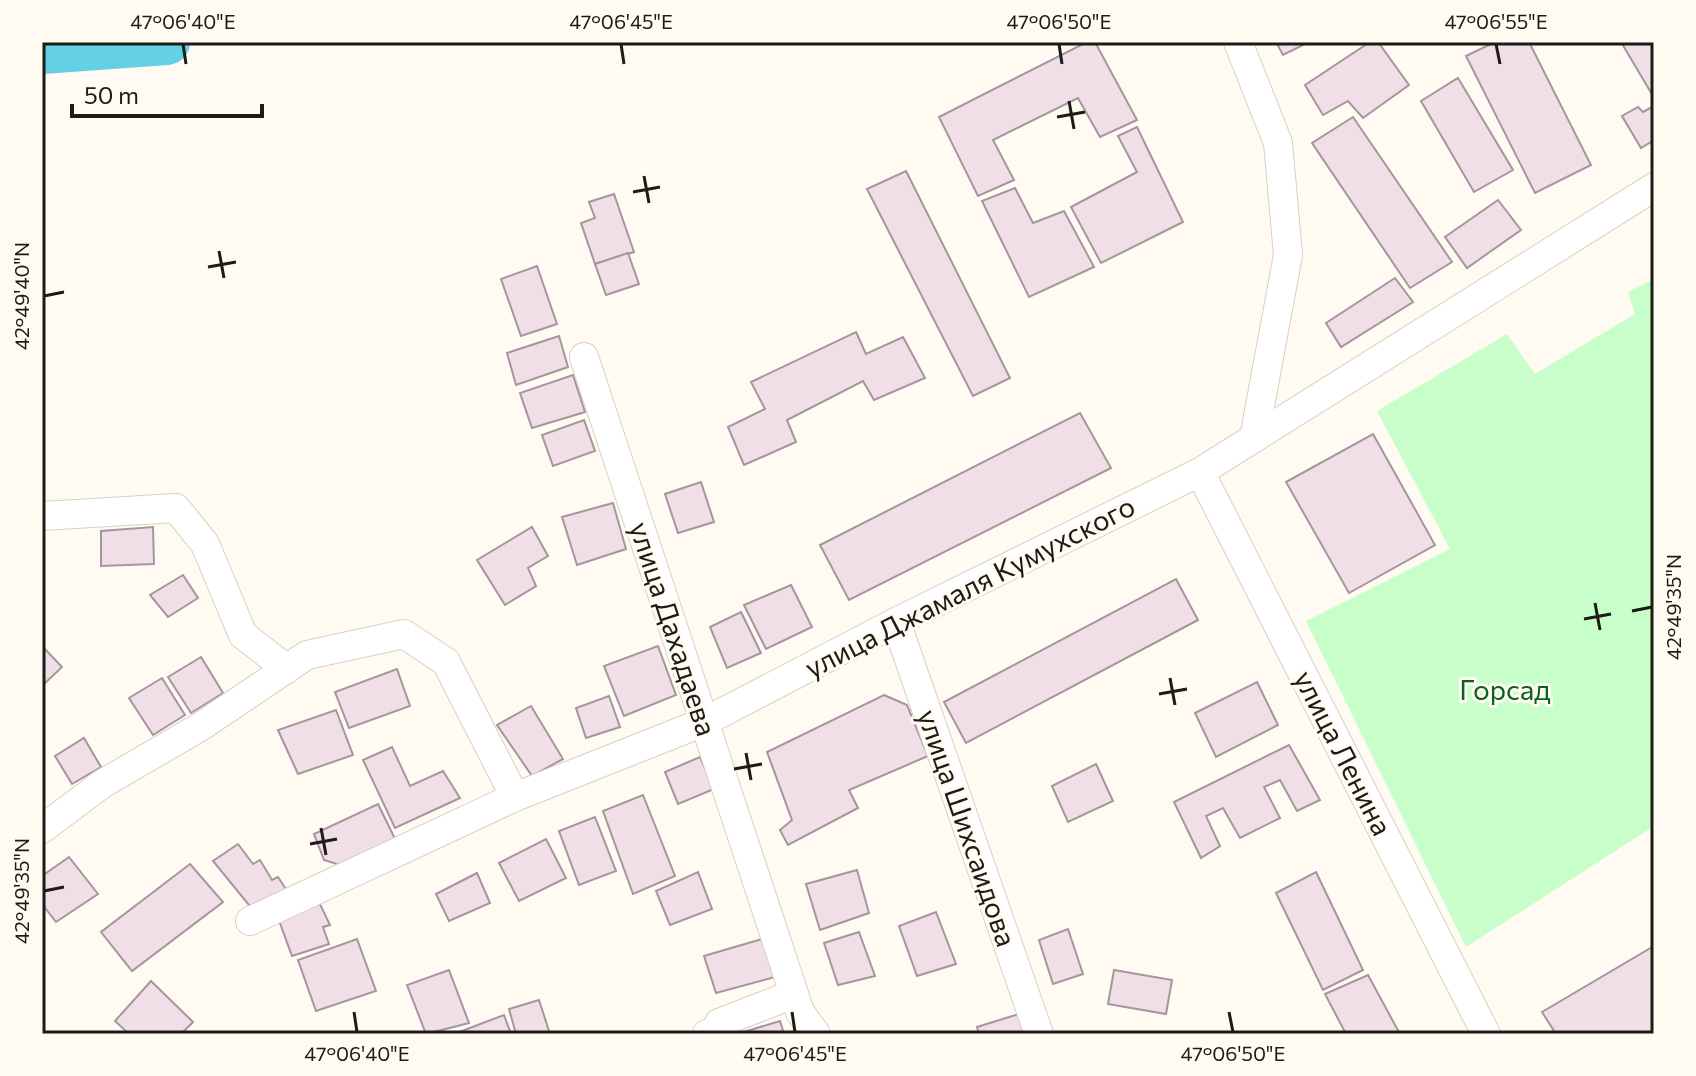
<svg xmlns="http://www.w3.org/2000/svg" width="1696" height="1076" font-family="Commissioner,sans-serif">
<rect width="100%" height="100%" fill="#fffbf2"/>
<path fill="#c8fec9" d="M1654,279V826L1466,947L1306,621L1450,549L1377,411L1507,334L1535,374L1635,314L1628,292Z"/>
<g fill="none" stroke-linecap="round" stroke-linejoin="round">
<path stroke="#63d0e3" stroke-width="46" d="M42,51L167,42"/>
</g>
<g fill="#f0dfe7" stroke="#a5959d" stroke-width="2">
<path d="M1087,42H1095L1137,120L1100,137L1078,98L993,140L1014,180L978,196L939,117Z"/>
<path d="M1276,42H1309L1283,55Z"/>
<path d="M1370,42H1378L1409,85L1363,118L1348,101L1323,115L1305,85Z"/>
<path d="M1495,42H1529L1591,165L1535,193L1466,56Z"/>
<path d="M1621,42H1654V96H1653Z"/>
<path d="M1458,78L1513,170L1474,192L1421,101Z"/>
<path d="M1654,106V140L1641,148L1622,116L1638,107L1643,112Z"/>
<path d="M1353,117L1452,262L1410,288L1312,143Z"/>
<path d="M1137,127L1183,222L1101,263L1071,207L1137,172L1118,136Z"/>
<path d="M906,171L1010,378L973,396L867,189Z"/>
<path d="M1015,188L1033,223L1064,211L1094,267L1029,297L982,201Z"/>
<path d="M614,194L634,252L595,264L581,223L595,218L589,202Z"/>
<path d="M1498,200L1521,230L1467,268L1445,237Z"/>
<path d="M628,253L639,284L606,295L595,264Z"/>
<path d="M537,266L557,324L521,336L501,279Z"/>
<path d="M1395,278L1413,302L1341,347L1326,323Z"/>
<path d="M856,332L866,354L903,337L925,378L874,400L863,381L787,420L796,442L744,465L728,427L765,409L751,382Z"/>
<path d="M559,336L568,367L516,385L507,353Z"/>
<path d="M573,375L585,412L532,428L520,393Z"/>
<path d="M1080,413L1111,468L849,600L820,545Z"/>
<path d="M584,420L595,451L553,466L542,435Z"/>
<path d="M1373,434L1435,545L1349,593L1286,482Z"/>
<path d="M701,482L714,522L678,533L665,494Z"/>
<path d="M613,503L626,549L577,565L562,517Z"/>
<path d="M153,527L154,564L101,566V531Z"/>
<path d="M532,527L548,556L528,568L536,586L505,605L477,560Z"/>
<path d="M183,575L198,598L168,617L150,595Z"/>
<path d="M1176,579L1198,620L966,743L944,702Z"/>
<path d="M791,585L812,627L766,649L744,605Z"/>
<path d="M741,612L761,653L727,668L710,627Z"/>
<path d="M42,646L62,667L42,686Z"/>
<path d="M658,646L676,695L624,716L604,666Z"/>
<path d="M201,657L223,693L191,713L168,677Z"/>
<path d="M397,669L410,706L349,728L335,692Z"/>
<path d="M162,678L185,715L153,735L129,698Z"/>
<path d="M1257,682L1278,725L1216,757L1195,713Z"/>
<path d="M884,695L907,705L928,756L849,790L858,808L788,845L780,830L792,820L767,752Z"/>
<path d="M609,696L620,727L586,738L576,708Z"/>
<path d="M531,706L563,759L532,776L497,725Z"/>
<path d="M336,710L353,755L298,774L278,730Z"/>
<path d="M84,738L101,767L72,784L55,756Z"/>
<path d="M1289,745L1320,800L1297,811L1280,780L1264,787L1280,818L1240,838L1223,808L1206,816L1220,846L1201,858L1174,802Z"/>
<path d="M392,747L410,786L443,771L460,798L395,828L363,760Z"/>
<path d="M700,757L714,789L678,804L665,772Z"/>
<path d="M1096,764L1113,801L1068,822L1052,786Z"/>
<path d="M643,795L675,876L633,894L603,811Z"/>
<path d="M378,804L398,845L349,868L324,860L314,834Z"/>
<path d="M595,817L616,871L579,885L559,831Z"/>
<path d="M546,839L566,878L519,901L499,863Z"/>
<path d="M238,844L253,864L260,860L272,880L278,877L289,894L253,910L213,861Z"/>
<path d="M69,857L98,894L56,922L42,904V876Z"/>
<path d="M190,864L223,902L132,971L101,932Z"/>
<path d="M857,870L869,913L820,930L806,884Z"/>
<path d="M698,872L712,909L670,925L656,891Z"/>
<path d="M1316,872L1363,970L1323,990L1276,893Z"/>
<path d="M477,873L490,903L449,921L436,894Z"/>
<path d="M318,900L330,925L323,927L329,944L292,956L277,915Z"/>
<path d="M936,912L956,964L917,976L899,926Z"/>
<path d="M1068,929L1083,974L1053,984L1039,940Z"/>
<path d="M859,932L875,976L838,985L824,943Z"/>
<path d="M357,939L376,991L316,1011L298,960Z"/>
<path d="M762,939L775,977L716,993L704,956Z"/>
<path d="M1654,946V1034H1556L1542,1012Z"/>
<path d="M449,970L469,1023L426,1034L407,985Z"/>
<path d="M1114,970L1172,980L1166,1014L1108,1004Z"/>
<path d="M1368,975L1400,1034H1346L1325,994Z"/>
<path d="M151,981L193,1022L181,1034H129L115,1021Z"/>
<path d="M539,1000L550,1034H516L509,1009Z"/>
<path d="M1022,1013L1029,1034H979L977,1027Z"/>
<path d="M504,1015L511,1034H454Z"/>
<path d="M780,1021L784,1034H737Z"/>
</g>
<g fill="none" stroke-linecap="round" stroke-linejoin="round">
<defs>
<g id="street">
<path d="M1238,42L1278,143L1288,255L1254,438"/>
<path d="M584,357L800,1012L816,1034"/>
<path d="M1200,472L1486,1034"/>
<path d="M42,516L176,508L205,544L243,635L287,669"/>
<path d="M896,622L1039,1034"/>
<path d="M42,829L102,784L200,727L307,655L404,634L446,662L515,797"/>
<path d="M250,921L515,797L704,722L896,622L1200,472L1654,187"/>
<path d="M707,1034L718,1030L719,1023L794,994"/>
</g>
</defs>
<use href="#street" stroke="#d7d1c2" stroke-width="30"/>
<use href="#street" stroke="#fff" stroke-width="28"/>
</g>
<path fill="none" stroke="#1d1b15" stroke-width="3" d="M183,44L186,64M621,44L624,64M1059,44L1062,64M1496,44L1500,64M1069,101L1074,129M1057,117L1085,112M644,176L649,203M633,192L660,187M219,251L224,278M208,267L236,262M44,296L64,292M1595,603L1600,630M1632,611L1652,607M1584,619L1611,614M1170,678L1175,705M1159,694L1187,689M746,753L751,780M734,769L762,764M321,828L326,855M310,844L337,839M44,891L64,887M354,1012L357,1032M792,1012L795,1032M1229,1012L1233,1032"/>
<g text-anchor="middle" stroke-width="6" stroke-linejoin="round" paint-order="stroke">
<g font-size="28" fill="#1d1b15" stroke="#fffbf2">
<text transform="translate(970 587) rotate(-27)" y="10">улица Джамаля Кумухского</text>
<text transform="translate(673 629) rotate(72)" y="10">улица Дахадаева</text>
<text transform="translate(1343 753) rotate(63)" y="10">улица Ленина</text>
<text transform="translate(967 828) rotate(71)" y="10">улица Шихсаидова</text>
</g>
<g font-size="28" fill="#08641b" stroke="#fffbf2">
<text x="1505" y="700">Горсад</text>
</g>
</g>
<rect width="1696" height="1076" fill="none" stroke="#fffbf2" stroke-width="88"/>
<path d="M72 104v12h190v-12" fill="none" stroke="#1d1b15" stroke-width="4"/>
<text x="84" y="104" font-size="24" fill="#1d1b15" stroke="#fffbf2" stroke-width="6" paint-order="stroke">50 m</text>
<rect x="44" y="44" width="1608" height="988" fill="none" stroke="#1d1b15" stroke-width="3"/>
<g font-size="20" text-anchor="middle" fill="#1d1b15">
<text x="183" y="29">47°06'40"E</text>
<text x="621" y="29">47°06'45"E</text>
<text x="1059" y="29">47°06'50"E</text>
<text x="1496" y="29">47°06'55"E</text>
<text transform="translate(22 296) rotate(-90)" y="7">42°49'40"N</text>
<text transform="translate(1674 607) rotate(-90)" y="7">42°49'35"N</text>
<text transform="translate(22 891) rotate(-90)" y="7">42°49'35"N</text>
<text x="357" y="1061">47°06'40"E</text>
<text x="795" y="1061">47°06'45"E</text>
<text x="1233" y="1061">47°06'50"E</text>
</g>
</svg>
